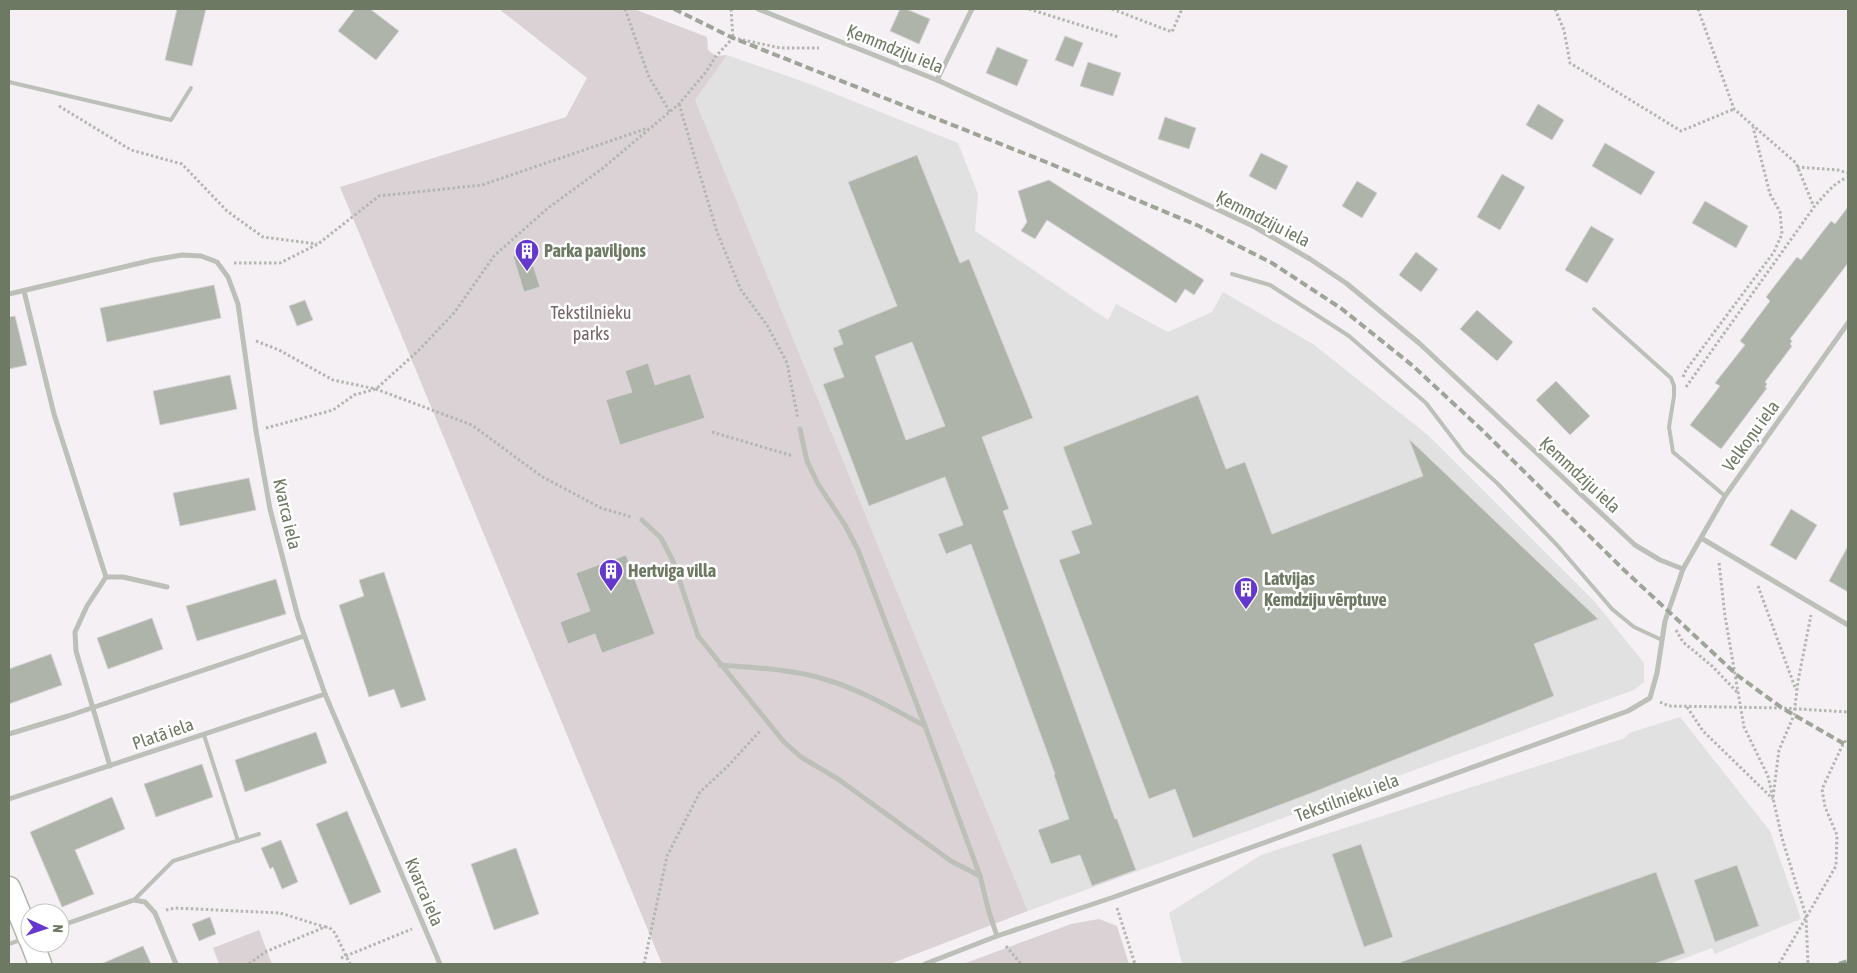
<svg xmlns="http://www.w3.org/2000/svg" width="1857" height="973" font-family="'Asap Condensed',sans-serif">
<rect width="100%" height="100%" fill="#f4f0f3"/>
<g fill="#e2e1e1">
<path d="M727,55L810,84L958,143L978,194L975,231L1108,320L1116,304L1168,332L1212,312L1223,292L1313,344L1429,436L1595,602L1644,663V682L1634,690L1028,911L694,99Z"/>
<path d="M1680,717L1770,831L1801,919L1715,954L1712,948L1669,964H1182L1169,913L1261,855L1625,738L1629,733Z"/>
</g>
<g fill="#dad2d5">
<path d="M499,9H634L707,37L708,50L716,56L727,55L695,100L1028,911L890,964H662L340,187L566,117L587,78Z"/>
<path d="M1099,919L1117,926L1129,964H963L1071,924Z"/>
<path d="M259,930L272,964H219L213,948Z"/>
</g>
<g fill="#afb4aa" stroke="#d5d3d5" fill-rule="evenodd">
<path d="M177,9H206L192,66L165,60Z"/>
<path d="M355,9H370L399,31L376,60L338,31Z"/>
<path d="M900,9H906L930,19L919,44L890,31Z"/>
<path d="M1065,36L1083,43L1073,67L1055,60Z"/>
<path d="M997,47L1028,60L1017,86L986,73Z"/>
<path d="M1088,62L1121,73L1113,96L1080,86Z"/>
<path d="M1538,104L1564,120L1552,140L1526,125Z"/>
<path d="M1165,117L1196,128L1189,149L1158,139Z"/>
<path d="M1605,143L1655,172L1641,195L1592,166Z"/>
<path d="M1261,153L1288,166L1276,190L1249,176Z"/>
<path d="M917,155L960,263L969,259L1033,418L982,437L1009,509L1003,511L1115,819H1117L1136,870L1092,886L1080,855L1051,864L1038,830L1069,819L1054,775L1055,774L971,544L946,554L938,534L963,525L945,477L869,506L823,384L844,377L833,348L843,344L838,330L897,306L848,182ZM912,342L945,426L906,440L875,356Z"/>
<path d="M1502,174L1525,187L1500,230L1477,217Z"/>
<path d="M1049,180L1204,280L1194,295L1185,289L1176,303L1047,220L1035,239L1021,231L1027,222L1018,191Z"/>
<path d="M1357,181L1377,193L1362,218L1342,206Z"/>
<path d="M1705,201L1748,226L1736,248L1692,223Z"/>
<path d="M1848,207V263L1790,339L1792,341L1790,344L1792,346L1765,382L1767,384L1765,387L1767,388L1721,449L1690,425L1720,386L1715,383L1745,345L1740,341L1770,301L1766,297L1797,257L1801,260L1831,221L1835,224Z"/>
<path d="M1591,226L1614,239L1587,283L1565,270Z"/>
<path d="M529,252L540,287L524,292L513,256Z"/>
<path d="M1416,252L1438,269L1421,292L1399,275Z"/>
<path d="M214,285L221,318L107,342L100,308Z"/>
<path d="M305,300L313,320L297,326L289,306Z"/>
<path d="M1477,310L1513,342L1497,361L1460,329Z"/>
<path d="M15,316L27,365L9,369V317Z"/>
<path d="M648,363L655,385L690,374L705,418L620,445L606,400L632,392L625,371Z"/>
<path d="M230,375L237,409L160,425L153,391Z"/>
<path d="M1556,381L1590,416L1570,435L1536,400Z"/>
<path d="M1198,395L1226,469L1245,462L1272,534L1423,476L1409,439L1598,619L1534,644L1554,696L1314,792L1193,838L1175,789L1149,799L1059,560L1080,553L1071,531L1092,524L1063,447Z"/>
<path d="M249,478L256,510L180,526L173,493Z"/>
<path d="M1791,509L1817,525L1796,560L1770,545Z"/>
<path d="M1848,546V592L1829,581Z"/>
<path d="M626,555L655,634L602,653L595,634L568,644L560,622L590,611L576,573Z"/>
<path d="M384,572L426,700L401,708L394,689L369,697L339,605L364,596L359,580Z"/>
<path d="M276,579L286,614L197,641L186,606Z"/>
<path d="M152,618L163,649L108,669L97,638Z"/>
<path d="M51,654L62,685L9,704V669Z"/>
<path d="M316,732L327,763L245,792L235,760Z"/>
<path d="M202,764L213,797L156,817L144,784Z"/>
<path d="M112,797L125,829L75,850L94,894L62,907L30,832Z"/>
<path d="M347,811L381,892L350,905L316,824Z"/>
<path d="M281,840L298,882L282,889L273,867L270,869L261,848Z"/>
<path d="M1361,844L1393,937L1364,947L1332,854Z"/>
<path d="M516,848L539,914L494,930L471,864Z"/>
<path d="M1737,865L1759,926L1715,942L1694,880Z"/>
<path d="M1656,872L1685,953L1654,964H1401V962Z"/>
<path d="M210,917L216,934L199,941L192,924Z"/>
<path d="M143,946L151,964H101Z"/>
</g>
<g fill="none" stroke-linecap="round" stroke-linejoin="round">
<defs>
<g id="secondary">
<path d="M9,888L30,939"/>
<path d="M32,943L40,964"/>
</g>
</defs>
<use href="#secondary" stroke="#b0b5ab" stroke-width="25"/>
<g stroke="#b4b7b1" stroke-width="3" stroke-dasharray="2.5 2.5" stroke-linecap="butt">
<path d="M625,9L649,77L670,112"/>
<path d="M731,9L733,38"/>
<path d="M1029,9L1118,37"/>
<path d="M1112,9L1172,32L1182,9"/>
<path d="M1555,9L1564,30L1570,63L1681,131L1734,109"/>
<path d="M1698,9L1734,109L1796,163L1814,207"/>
<path d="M733,38L781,48H819"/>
<path d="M679,104L717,232L741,290L767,325L787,363L798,419"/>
<path d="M59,106L131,150L182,164L227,211L263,237L317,244"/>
<path d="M1797,167L1838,170L1848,173"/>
<path d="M234,263H280L318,244L379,196L482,185L648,128"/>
<path d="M256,341L279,350L333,380L376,389L472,425L541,476L601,508L632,517"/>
<path d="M1683,377L1686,370L1774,252L1782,234L1780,212L1770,194L1753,127"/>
<path d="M1686,387L1814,207C1821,199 1838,178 1848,178"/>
<path d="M266,428L333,410L354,395L376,389L418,351L454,313L494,256L548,208L603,168L679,104L706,72L716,56L733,38"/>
<path d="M712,432L793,456"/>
<path d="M1719,563L1725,616L1744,727L1768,776L1782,838L1806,916L1808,964"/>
<path d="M1758,586L1796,690"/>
<path d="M1676,630L1683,642L1712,666L1738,693"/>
<path d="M1660,702L1669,706L1782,708L1848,712"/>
<path d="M1687,707L1703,731L1773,799"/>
<path d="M1773,797L1779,750L1794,715L1798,681L1811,615"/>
<path d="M1117,908L1135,964"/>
<path d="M166,910L175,908L280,913L325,927"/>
<path d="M1006,946L1021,964"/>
<path d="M341,958L412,929"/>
<path d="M249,964L265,952L325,927H329L335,933L350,964"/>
<path d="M644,964L667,856L700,792L727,767L761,730"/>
<path d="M1779,964L1836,866L1837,835L1825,807L1822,789L1843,744L1848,738"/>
</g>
<g stroke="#bcc0b9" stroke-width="4">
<path d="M9,82L171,120L191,88"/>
<path d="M1232,274L1270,285L1349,336L1426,403L1464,453L1497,483L1557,545L1612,609L1634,627L1662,640"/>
<path d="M1594,309L1671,378L1674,386V396L1669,427L1673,452L1725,496"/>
<path d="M204,735L238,841"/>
<path d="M134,900L173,861L259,834"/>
<path d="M9,944L23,939"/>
</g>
<g stroke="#bcc0b9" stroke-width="5">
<path d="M758,9L937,80L1053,133L1253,226L1310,259L1346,283L1419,343L1635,545L1660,560L1683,569"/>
<path d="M937,80L972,9"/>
<path d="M24,291L54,414L106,577H123L167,587"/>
<path d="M9,294L153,260L182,255L201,256L217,262L228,277L238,304L256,431L270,509L298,617L325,694L440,964"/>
<path d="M800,429L807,461L818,484L845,525L858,550L925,726"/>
<path d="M642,520L661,538L673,561L698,636L784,742L801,757L838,779L951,861L980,876"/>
<path d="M1701,538L1848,625"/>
<path d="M106,577L87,606L75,632L76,651L110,766"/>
<path d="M720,665C755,668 791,669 824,679C859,689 893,709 925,726L980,876L989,912L997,936"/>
<path d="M9,734L68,716L304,636"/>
<path d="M9,799L325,694"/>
<path d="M60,926L134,900L145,902L155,913L176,964"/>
<path d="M925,964L997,936L1114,897L1628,711L1650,698L1657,673L1665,621L1683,569L1725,496L1848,323"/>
</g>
<use href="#secondary" stroke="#fff" stroke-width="22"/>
<g stroke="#9fa499" stroke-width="4" stroke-dasharray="8 4" stroke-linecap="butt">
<path d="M674,9L733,38L1046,162L1199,226L1272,263L1342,309L1413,366L1481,429L1624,570L1737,675L1782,708L1848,746"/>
<path d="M1839,964L1848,961"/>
</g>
</g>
<defs>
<symbol id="building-pin" viewBox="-11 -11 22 30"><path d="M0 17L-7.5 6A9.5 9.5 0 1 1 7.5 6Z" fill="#6538cd" stroke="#fff"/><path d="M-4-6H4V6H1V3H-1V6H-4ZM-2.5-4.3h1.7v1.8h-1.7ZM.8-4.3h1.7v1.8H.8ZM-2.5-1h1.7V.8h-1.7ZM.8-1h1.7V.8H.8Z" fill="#fff"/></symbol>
</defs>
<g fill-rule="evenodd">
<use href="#building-pin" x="513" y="237" width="28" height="38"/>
<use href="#building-pin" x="597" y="557" width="28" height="38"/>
<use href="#building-pin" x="1232" y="575" width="28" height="38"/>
</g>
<g text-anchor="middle" stroke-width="5" stroke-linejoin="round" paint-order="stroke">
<g font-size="18" fill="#6d7962" stroke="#fff">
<text transform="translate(895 49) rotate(22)" y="6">Ķemmdziju iela</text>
<text transform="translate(1263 219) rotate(27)" y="6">Ķemmdziju iela</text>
<text transform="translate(1751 436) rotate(-54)" y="6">Velkoņu iela</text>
<text transform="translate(1580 475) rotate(43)" y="6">Ķemmdziju iela</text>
<text transform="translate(287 514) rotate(77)" y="6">Kvarca iela</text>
<text transform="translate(163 734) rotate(-19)" y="6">Platā iela</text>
<text transform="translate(1347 798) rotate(-20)" y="6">Tekstilnieku iela</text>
<text transform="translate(424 892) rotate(67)" y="6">Kvarca iela</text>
</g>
<g font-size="18" font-weight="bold" fill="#6d7962" stroke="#fff" text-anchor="start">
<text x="544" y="257">Parka paviljons</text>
<text x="628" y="577">Hertviga villa</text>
<text x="1264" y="585">Latvijas<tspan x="1264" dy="21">Ķemdziju vērptuve</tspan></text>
</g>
<g font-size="18" fill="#766467" stroke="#fff">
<text x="591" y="319">Tekstilnieku<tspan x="591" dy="21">parks</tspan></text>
</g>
</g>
<rect width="1857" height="973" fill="none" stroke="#6d7962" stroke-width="20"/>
<g transform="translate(45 928) rotate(93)"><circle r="24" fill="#ffffff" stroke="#c5c9c0"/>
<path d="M0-4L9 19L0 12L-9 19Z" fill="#6538cd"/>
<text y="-8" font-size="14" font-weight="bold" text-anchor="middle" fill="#6d7962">N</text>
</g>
</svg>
